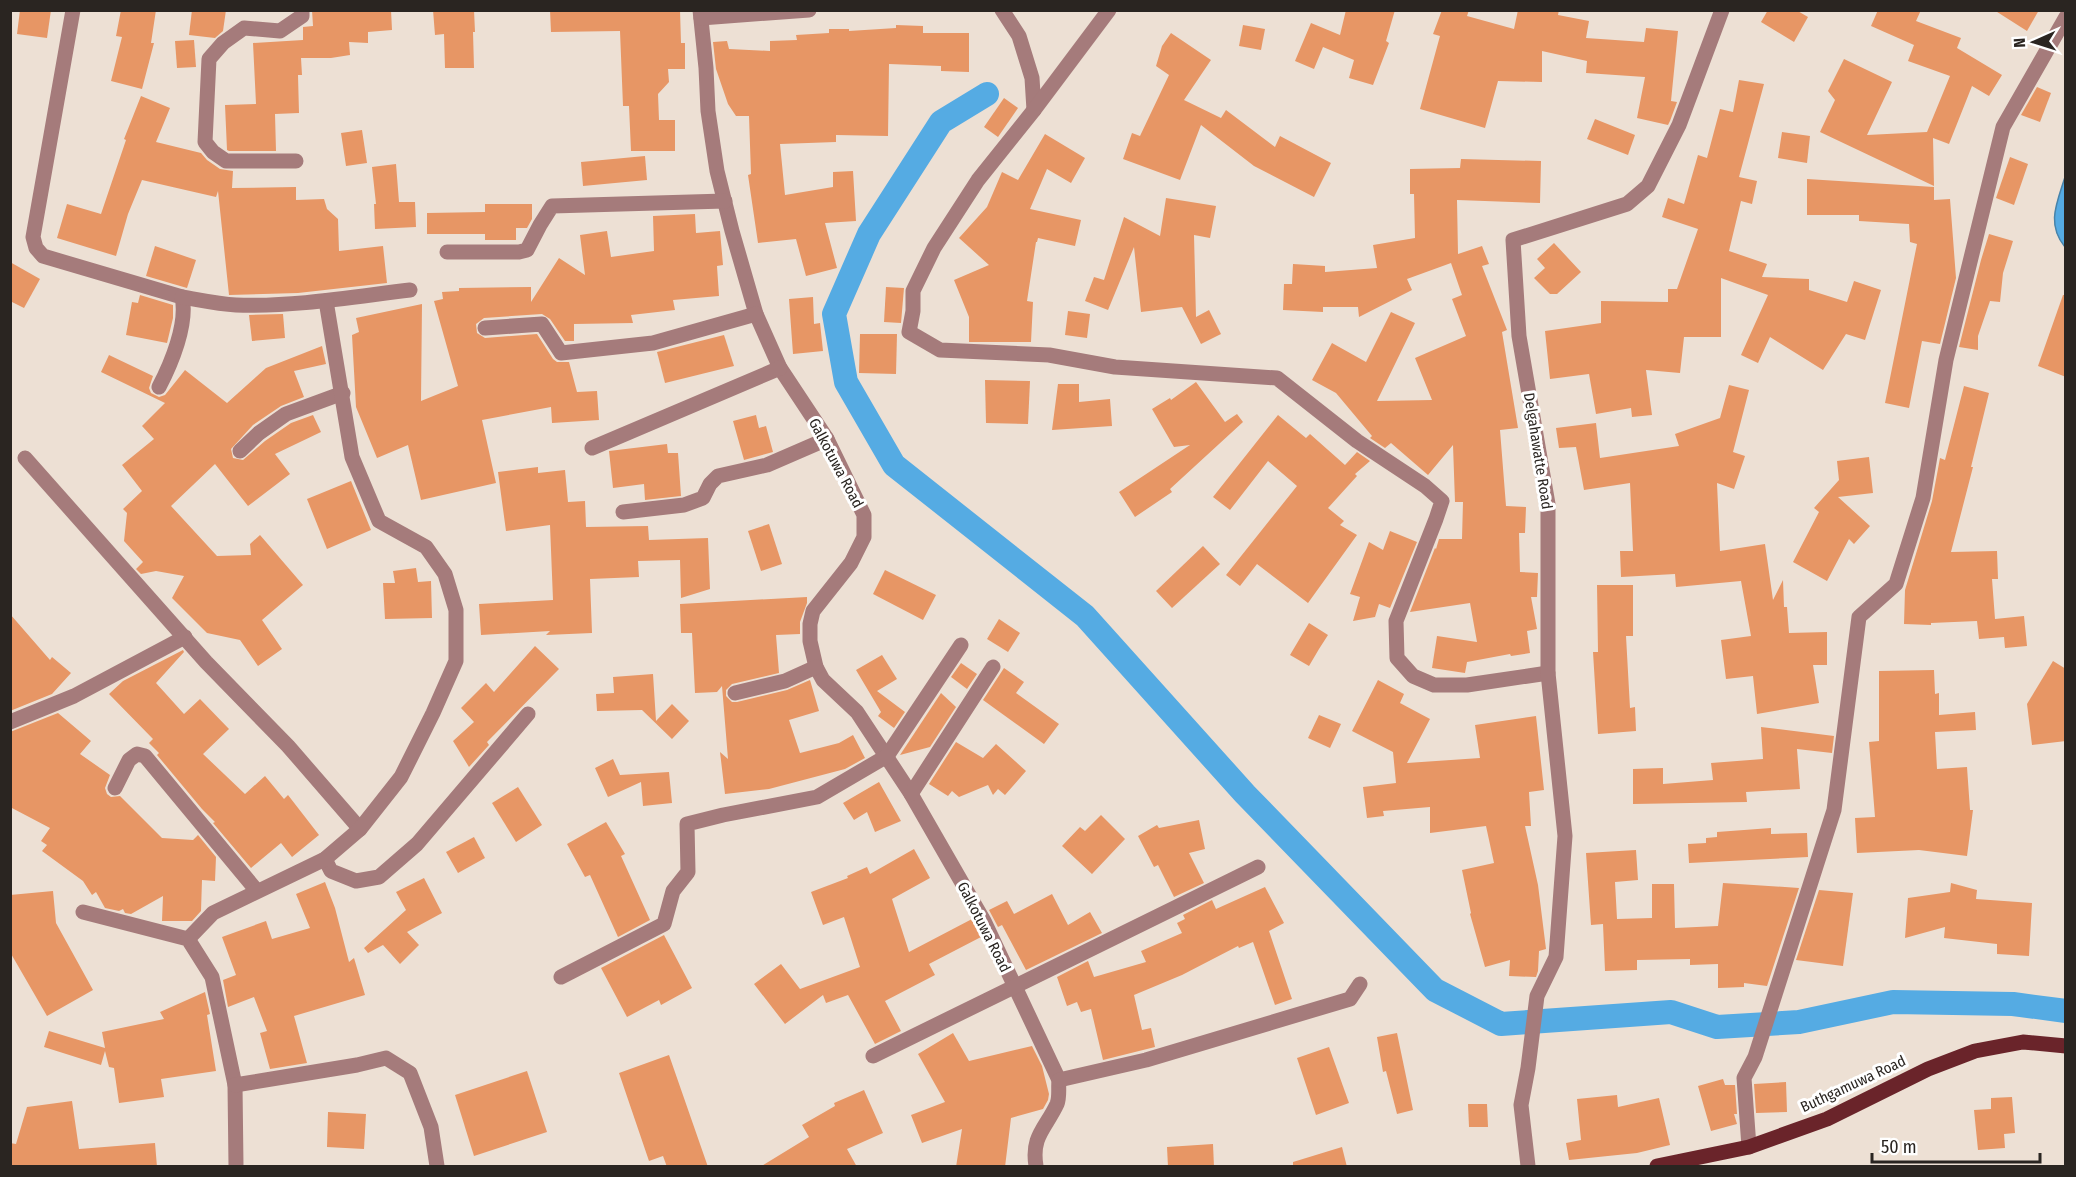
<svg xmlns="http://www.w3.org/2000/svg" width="2076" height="1177" font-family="'Fira Sans Condensed',sans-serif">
<rect width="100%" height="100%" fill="#ede0d4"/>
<path fill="#55abe3" stroke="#4883a9" stroke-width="1.5" d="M2065,177L2066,247H2065C2046,224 2057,203 2065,177Z"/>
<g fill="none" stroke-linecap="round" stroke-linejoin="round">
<path stroke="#55abe3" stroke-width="24" d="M987,94L941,122L869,234L834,314L846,382L894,465L1085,616L1245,794L1435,990L1501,1024L1671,1012L1717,1027L1799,1022L1893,1002L2013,1004L2066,1011"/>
</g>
<g fill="#e79665">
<path d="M20,10H51L47,38L17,34Z"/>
<path d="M121,10H156L151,43H154L142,89L111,81L122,37L116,36Z"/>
<path d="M192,10H226L223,31L215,38L189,35Z"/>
<path d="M312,10H391L392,30L368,32V43L349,42L350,55L331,58H301L302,75H298L299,113L275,114L276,151H229L227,150L225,105L256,104L253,43L303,40V27L313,26Z"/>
<path d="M433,10H474L475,32H473L474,68H445L444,34L435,35Z"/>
<path d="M550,10H680L681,43H685V69H668L669,82L658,94L659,120H675V151H631L629,106H623L620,31L551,32Z"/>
<path d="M1346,10H1395L1386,41L1389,43L1373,85L1349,78L1354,60L1323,47L1314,69L1295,61L1311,23L1340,35Z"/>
<path d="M1442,10H1469L1467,16L1514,29L1518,10H1559L1558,15L1589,21L1586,38L1644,42L1646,28L1678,31L1671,101L1677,102L1670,121L1668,125L1637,118L1645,77L1586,73L1587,61L1542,51V82L1498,81L1485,128L1420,109L1440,36L1433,34Z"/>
<path d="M1768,10H1796L1808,17L1794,42L1761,22Z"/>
<path d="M1878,10H1921L1916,21L1961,38L1957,48L2002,75L1989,96L1972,86L1949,144L1933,138L1934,186L1820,132L1835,100L1828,91L1844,59L1892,82L1867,135L1927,132L1950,76L1908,61L1914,45L1871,26Z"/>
<path d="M1994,10H2039L2027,31Z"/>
<path d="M896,25L923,26V33H969V72L941,71V66L889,64L888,136L836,135V142L780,144L785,195L833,187V172L853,171L856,221L825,223L837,268L806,276L796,239L758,243L748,175L751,174L749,116H736L728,104L716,69L713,42L727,41L729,49L770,51V41L797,40L796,35L829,33V29H849V31L896,28Z"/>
<path d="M1243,25L1265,29L1261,50L1239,46Z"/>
<path d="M1171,33L1211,60L1184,100L1221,118L1226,110L1275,147L1280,136L1331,163L1314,197L1254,166L1201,125L1180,180L1123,159L1132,133L1140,136L1169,75L1156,66L1162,46Z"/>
<path d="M194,40L196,67L177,68L175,41Z"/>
<path d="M1739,80L1764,84L1739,177L1757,181L1752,204L1741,201L1729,251L1767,264L1762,277L1809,279V290L1847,302L1854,281L1881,290L1865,340L1846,334L1823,370L1770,337L1758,363L1741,355L1768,295L1721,278V337H1684L1680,373L1646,370L1652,415L1632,417L1631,408L1596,414L1589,374L1550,379L1545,331L1601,323V301L1668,302V289H1677L1698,229L1662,217L1668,198L1684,204L1698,155L1707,158L1720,109L1733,112Z"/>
<path d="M2037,87L2051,93L2040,122L2021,115Z"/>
<path d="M141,96L170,108L156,142L201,153L207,160L220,169L233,171L232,188L296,187V200L324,199L327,209L338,219L339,251L383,246L387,283L298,293L229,295L218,191L216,197L142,180L128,214L116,256L57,238L67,204L101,214L126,140L124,139Z"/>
<path d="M1004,98L1018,108L998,137L984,127Z"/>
<path d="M1595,119L1635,135L1628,155L1587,139Z"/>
<path d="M362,130L367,163L346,166L341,133Z"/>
<path d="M1782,132L1810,136L1807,163L1778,158Z"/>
<path d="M1045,134L1085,158L1071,183L1047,169L1030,209L1081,220L1075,246L1038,238L1037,242H1036L1027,301L1033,302L1031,342H969V317L954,280L989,265L959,238L987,207L1002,172L1018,180Z"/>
<path d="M645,156L647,180L583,186L581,162Z"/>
<path d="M2010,157L2028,164L2014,205L1996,198Z"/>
<path d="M1461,159L1541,161L1540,203L1457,200L1458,254L1482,246L1489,264L1482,266L1507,330L1502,332L1518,428L1500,430L1506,506L1526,507L1525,533H1519L1520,572L1538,573L1537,597H1531L1537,629L1527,631L1530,653L1511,656L1510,654L1467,662L1465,673L1432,668L1437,636L1477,642L1470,603L1410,612L1435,548L1436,549L1439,539H1462L1463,502H1455L1453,445L1428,475L1391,443L1385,448L1370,438L1372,436L1336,393L1312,380L1332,343L1366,362L1391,312L1415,323L1377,401L1432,400L1415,358L1466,336L1452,299L1462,295L1451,263L1407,279L1412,290L1359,317L1358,307H1323V312L1283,310L1284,284H1292L1293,264L1325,266V272L1377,268L1373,245L1415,238L1414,194H1410V169L1460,168Z"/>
<path d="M396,164L399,202H415L416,227L375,229L374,204H376L372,167Z"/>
<path d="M1807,179L1934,187V200L1950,199L1956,278L1940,344L1922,341L1909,408L1885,403L1917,244L1910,242L1909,224L1859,221V215H1807Z"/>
<path d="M1166,198L1216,206L1210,238L1194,235L1196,317L1209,310L1221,334L1201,344L1182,307L1141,312L1134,247L1108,310L1085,301L1094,277L1104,280L1124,217L1160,236Z"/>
<path d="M485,204H532V219L527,228H516V240H485V234H427V213L485,212Z"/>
<path d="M695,214L696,233L720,231L723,265L717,266L719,296L673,300L675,310L631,315L633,323L574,324V341H565L550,319L542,314L484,318L476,324L477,333L485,338L537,334L553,359L557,362H569L577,392L597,391L599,420L552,423L551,407L482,420L496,483L421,500L408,445L377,458L356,407L352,335L359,332L356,318L422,304L421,401L458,386L434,301L443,299L442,292L459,291V288L531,287V302L559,258L585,275L580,235L607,231L611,257L654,251L653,216Z"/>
<path d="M1989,234L2013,241L2003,273L2000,302L1990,301L1978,336V350L1959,347L1981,260Z"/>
<path d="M1554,243L1581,272L1557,294H1550L1534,278L1545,268L1537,259Z"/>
<path d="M155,246L196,260L187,288L146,276Z"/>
<path d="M10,262L40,279L24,308L10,301Z"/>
<path d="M886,287L904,288L901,323L884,322Z"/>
<path d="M140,295L173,305V318L167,343L126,335L132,302L138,303Z"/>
<path d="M2063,295H2066V377L2038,366Z"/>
<path d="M813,297L814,324L820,323L823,351L793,354L789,299Z"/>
<path d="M1068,311L1090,314L1087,338L1065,335Z"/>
<path d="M283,314L285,338L252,341L249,315Z"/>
<path d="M860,334H897L896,374L859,373Z"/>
<path d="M724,335L734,366L665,383L657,352Z"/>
<path d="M322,346L326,364L294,371L304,397L281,406L253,425L231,449L233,458L243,460L265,441L291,423L313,415L321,432L275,454L290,474L248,506L215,464L171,506L217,556L251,555L250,544L260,535L303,585L262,620L282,649L258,666L240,640L207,633L172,598L184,576L156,571L141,574L136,569L143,562L124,541L127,513L123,509L142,491L122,465L154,439L142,426L165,403L101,372L109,355L153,376L149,388L151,393L159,397L165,395L185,370L227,403L266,368Z"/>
<path d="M985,380L1030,381L1028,424L986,423Z"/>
<path d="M1196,382L1225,422L1237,414L1243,422L1170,489L1172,492L1135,517L1119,492L1190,445L1174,447L1152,409L1170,398L1171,400Z"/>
<path d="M1058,384H1079V402L1110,399L1112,426L1052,430Z"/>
<path d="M1729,385L1749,390L1733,452L1745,456L1734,489L1717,483L1720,551L1765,544L1773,600L1783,580L1784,607H1787L1789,633L1827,632V665H1813L1819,703L1757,714L1753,676L1726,679L1721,640L1751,636L1741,581L1676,587L1675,574L1621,577L1620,551H1633L1630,483L1584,490L1576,447L1559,448L1556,428L1596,423L1600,458L1679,446L1675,434L1720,418Z"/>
<path d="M1964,386L1989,393L1971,467H1973L1951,552L1997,551L1998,579H1992L1995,619L2024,616L2027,646L2005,648L2004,637L1979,639L1977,621L1931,623V625L1904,624L1905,590L1932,501L1940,458L1945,460Z"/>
<path d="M756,415L759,428L766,426L773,452L744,460L733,421Z"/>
<path d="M1278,415L1306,438L1310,434L1345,465L1357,452L1370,461L1355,474L1357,476L1328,508L1344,521L1340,525L1357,535L1308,603L1257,564L1240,586L1226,575L1297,486L1268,461L1230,510L1213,497Z"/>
<path d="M667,444L668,453H678L681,496L645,500L644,484L613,488L609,451Z"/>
<path d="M1869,457L1873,493L1838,497L1870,526L1854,544L1849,539L1827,581L1793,562L1819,512L1814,508L1839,480L1837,461Z"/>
<path d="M538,467V473L565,470L568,502L585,501L586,527L648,526L649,540L708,538L710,589L681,598L680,560L638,561L639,577L590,579L592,633L546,635L550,631L481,635L479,604L553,600L550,525L506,531L498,472Z"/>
<path d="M351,481L371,530L327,549L307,499Z"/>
<path d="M769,524L782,564L761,571L748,531Z"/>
<path d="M1390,531L1417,542L1390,608L1379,604L1375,617L1353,621L1360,597L1350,594L1369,542L1383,550Z"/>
<path d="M1203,546L1220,564L1172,608L1156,591Z"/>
<path d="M416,568L418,582L431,581L432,618L385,619L383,583H395L393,571Z"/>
<path d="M885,570L936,595L923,620L873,594Z"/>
<path d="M1597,585H1633V636H1626L1630,708L1635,707L1636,731L1598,734L1593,652H1598Z"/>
<path d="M807,597V603L800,622V634L776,635L779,673L732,684L726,690V696L732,702H737L787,690L810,680L819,711L789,720L800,753L839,743L853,735L865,758L845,769L769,789L725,794L720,752L728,759L722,686L717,692L695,693L692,633H681L680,604Z"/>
<path d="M10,614L50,660L52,657L71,673L52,694L10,711Z"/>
<path d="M999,619L1020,633L1008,652L987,639Z"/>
<path d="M1309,623L1328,635L1319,649L1317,648L1319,649L1309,666L1290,655Z"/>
<path d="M535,646L559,669L487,742L489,745L469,767L453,741L474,722L461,708L486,683L494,692Z"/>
<path d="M183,650L184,652L156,683L184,714L200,699L229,729L203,754L245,794L265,776L284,799L288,795L319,835L292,857L281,843L251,868L213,823L215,822L202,809L157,755L159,753L149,743L153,739L109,694L123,681Z"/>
<path d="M882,655L897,679L877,691L905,712L894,728L878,716L881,712L856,670Z"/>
<path d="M2053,661L2066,669V741L2032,745L2027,704Z"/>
<path d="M961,663L977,674L967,689L951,677Z"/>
<path d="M1004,668L1024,682L1016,693L1059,724L1044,744L983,700Z"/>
<path d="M1934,670L1935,694L1939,693V715L1975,712L1976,730L1935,732L1937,769L1967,767L1970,810H1973L1967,856L1919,850L1857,853L1855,818L1875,817L1869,742L1879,741V671Z"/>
<path d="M653,674L656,721L672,704L689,721L672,739L642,710L597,711L596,694L614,693L613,677Z"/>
<path d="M1378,680L1404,694L1400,703L1430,719L1407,763L1480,758L1475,725L1536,716L1544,790L1529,792L1531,826H1525L1538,885L1546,949L1539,951L1538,971L1536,977L1509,976L1510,960L1485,967L1470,914L1471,913L1462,870L1494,863L1486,826L1430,833V807L1383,811L1384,816L1367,818L1363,787L1396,783L1393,752L1352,731Z"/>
<path d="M941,693L956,707L930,747L900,755Z"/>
<path d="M58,713L91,741L80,754L110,775L105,788L107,794L111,797L120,796L162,838L193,840L198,835L216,857L215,881L202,880L201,911L192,921H162L163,896L131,914L125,913L123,909L119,911L105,908L96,892L92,895L83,881L42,851L47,845L41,841L50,828L10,807V732Z"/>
<path d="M1319,715L1341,724L1330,748L1308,738Z"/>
<path d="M1761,727L1834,736L1832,753L1797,749L1800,789L1746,792L1747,802L1633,804V769L1663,768V784L1713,780L1711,763L1763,759Z"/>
<path d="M956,742L983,758L996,744L1026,771L1005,795L998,789L993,795L988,785L959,797L952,791L948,796L929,784Z"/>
<path d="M613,759L620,775L669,772L672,803L643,806L641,782L608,797L595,768Z"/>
<path d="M879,782L901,821L875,832L867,812L854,820L843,803Z"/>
<path d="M518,787L542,825L516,842L492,803Z"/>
<path d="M1101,815L1125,839L1092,874L1062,846L1080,827L1085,831Z"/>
<path d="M1199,820L1205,849L1189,853L1204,883L1174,897L1158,865L1154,867L1138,836L1157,825L1159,828Z"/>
<path d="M606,822L625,854L621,856L650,920L618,937L590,875L585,877L567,844Z"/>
<path d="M1771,828V834L1807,833L1808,857L1689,863L1688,844L1706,843V838L1717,837V832Z"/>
<path d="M474,837L485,858L458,873L446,852Z"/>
<path d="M914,849L930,878L892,899L909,952L972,919L981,937L929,964L935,975L885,1001L901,1031L875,1044L848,995L826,1003L823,995L785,1024L754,984L781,964L800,989L860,967L844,917L823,925L811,892L848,878L847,876L867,867L870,874Z"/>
<path d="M1636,850L1638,880L1615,882L1617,919L1652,918V884H1674L1675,928L1718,926L1723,883L1799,888L1767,986L1744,983V987L1718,988V964L1690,965V959L1637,960V970L1605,971L1603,924L1591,925L1586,853Z"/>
<path d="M424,878L442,913L407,932L419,945L400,964L383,945L368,953L364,948L406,910L396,892Z"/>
<path d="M325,882L335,908L349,962L354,958L365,995L294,1016L307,1063L270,1069L260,1033L267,1031L254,997L228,1007L223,980L236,975L222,937L266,921L272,939L310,928L296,894Z"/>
<path d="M1951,883L1977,890L1976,899L2032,903L2029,956L1997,954V944L1944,938L1945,927L1905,938L1908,898L1950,892Z"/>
<path d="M1265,887L1284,923L1269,931L1292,999L1275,1005L1253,942L1239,948L1238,946L1182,975L1134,995L1142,1030L1151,1028L1155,1047L1103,1060L1091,1009L1081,1012L1077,1002L1067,1006L1057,977L1088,961L1094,977L1146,962L1141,951L1182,933L1177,923L1185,919L1183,915L1212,900L1216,909Z"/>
<path d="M1819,890L1853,893L1843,966L1796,960Z"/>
<path d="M53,891L56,923L93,990L47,1016L10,952V895Z"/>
<path d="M1052,894L1068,925L1090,912L1102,933L1026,970L1002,925L998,927L989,910L1007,901L1014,914Z"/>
<path d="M664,935L692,988L661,1005L659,1000L627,1017L601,968Z"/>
<path d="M205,992L210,1014L207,1015L216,1071L161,1079L164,1097L119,1103L114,1068L109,1067L105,1051L101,1065L44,1047L49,1031L105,1048L102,1032L164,1019L160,1012Z"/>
<path d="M953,1033L969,1061L1032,1046L1042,1066L1049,1094L1048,1100L1043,1109L1011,1118L1005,1167H956L962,1129L922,1143L911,1115L945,1102L918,1054Z"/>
<path d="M1397,1033L1413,1110L1397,1114L1386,1071L1383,1072L1377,1037Z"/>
<path d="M1329,1047L1349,1103L1316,1115L1297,1058Z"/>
<path d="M669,1055L708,1167H667L663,1156L649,1161L619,1073Z"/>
<path d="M527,1071L547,1132L474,1156L455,1095Z"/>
<path d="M1723,1079L1725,1085H1735L1737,1114H1734L1737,1124L1711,1131L1698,1086Z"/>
<path d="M1786,1082L1787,1112L1756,1113L1754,1084Z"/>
<path d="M864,1090L883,1133L847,1149L857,1167H760L809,1137L802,1125L835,1106L834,1103Z"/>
<path d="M1617,1095L1618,1107L1659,1098L1670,1145L1637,1153L1569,1160L1566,1143L1581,1140L1577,1099Z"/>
<path d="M2012,1097L2015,1133L2004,1134L2005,1148L1978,1150L1974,1110L1991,1109V1098Z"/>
<path d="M72,1101L79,1149L155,1143L157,1167H10V1143L16,1144L27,1107Z"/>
<path d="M1468,1104H1487L1488,1127H1469Z"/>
<path d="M328,1112L366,1114L364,1149L327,1147Z"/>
<path d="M1213,1144L1214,1167H1168L1167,1147Z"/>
<path d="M1342,1147L1347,1167H1293V1162Z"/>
</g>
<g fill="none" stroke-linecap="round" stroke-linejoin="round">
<g stroke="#a57b7b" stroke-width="15">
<path d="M73,10L33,237L36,248L43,256L182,297C188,324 171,364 159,387"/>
<path d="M700,10L706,68L708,111L717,171L732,231L756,314L780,368L827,439L864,515V537L851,563L813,611L810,624V641L816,667L823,680L857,712L911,794L984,921L1059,1080C1058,1087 1060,1097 1057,1104C1046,1128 1031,1136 1036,1166"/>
<path d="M1002,10L1019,36L1032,78L1034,110"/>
<path d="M1109,10L1034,110L978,180L934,248L913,291V311L909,332L940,350L1049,355L1115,367L1277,378L1357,441L1425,486L1442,501L1436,519L1396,621L1397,658L1413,676L1434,685H1467L1548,673"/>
<path d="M701,18L809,10"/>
<path d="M296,161H226L213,152L205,142L209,59L223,43L244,28L280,31L302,16V10"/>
<path d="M447,252H519L527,250L540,225L552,206L725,201"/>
<path d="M182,297C200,300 218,304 236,305C295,307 352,297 410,290"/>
<path d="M485,328L542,324L561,353L653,343L756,314"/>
<path d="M592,448L780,368"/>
<path d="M240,451L259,433L286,414L343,393"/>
<path d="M25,458L206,662L288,746L360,829"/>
<path d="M623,512L684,505L703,498L710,484L718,476L767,465L827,439"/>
<path d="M735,693L785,681L816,667"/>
<path d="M10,722L74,696L185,637"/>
<path d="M115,788L129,760L137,754L145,756L257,891"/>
<path d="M911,794L993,667"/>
<path d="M325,859L331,871L356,881L379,877L417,844L528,714"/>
<path d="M83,912L188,939L212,977L235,1085L236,1166"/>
<path d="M188,939L213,913L325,859L360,829L401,777L433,713L456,661V610L445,574L426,547L379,521L352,457L326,301"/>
<path d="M561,977L664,924L673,891L688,872L687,824L723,815L817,797L887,756L961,645"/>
<path d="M873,1056L1258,867"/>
<path d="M1059,1080L1146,1060L1350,999L1360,984"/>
<path d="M235,1085L357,1065L386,1058L410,1073L431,1127L437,1166"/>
<path d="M1749,1147L1744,1078L1755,1057L1834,810L1859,617L1896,584L1923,498L1946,360L2003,127L2066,17"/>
<path d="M1528,1166L1521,1105L1528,1068L1537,996L1556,957L1565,836L1548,673V504L1519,336L1513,240L1627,204L1648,186L1679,125L1722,10"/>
</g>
<path stroke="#6a242a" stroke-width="15" d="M1657,1166L1749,1147L1827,1119L1928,1069L1975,1051L2023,1042L2066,1046"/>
</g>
<g text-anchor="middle" stroke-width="6" stroke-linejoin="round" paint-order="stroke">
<g font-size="15" fill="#2a2521" stroke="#fff">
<text transform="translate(1538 451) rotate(81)" y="5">Delgahawatte Road</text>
<text transform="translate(836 463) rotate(62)" y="5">Galkotuwa Road</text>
<text transform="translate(984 927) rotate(63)" y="5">Galkotuwa Road</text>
<text transform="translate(1853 1084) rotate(-25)" y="5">Buthgamuwa Road</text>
</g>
</g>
<rect width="2076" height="1177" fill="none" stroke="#2a2521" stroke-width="24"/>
<g transform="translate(2034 42) rotate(267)" stroke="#ffffff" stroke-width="4.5" paint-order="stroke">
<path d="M0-4.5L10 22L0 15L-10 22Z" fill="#2a2521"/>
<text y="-9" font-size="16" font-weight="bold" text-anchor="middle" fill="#2a2521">N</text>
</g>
<path d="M1872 1153v9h168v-9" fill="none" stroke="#2a2521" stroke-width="3"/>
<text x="1881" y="1153" font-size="18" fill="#2a2521" stroke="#ffffff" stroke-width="4.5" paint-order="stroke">50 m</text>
</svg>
